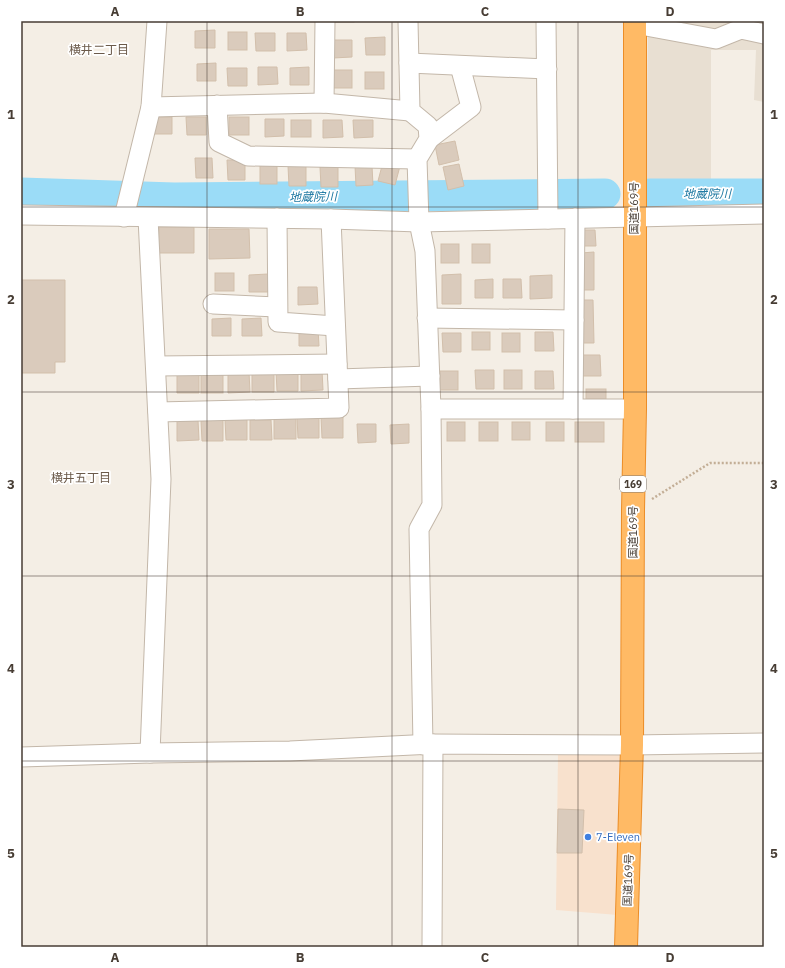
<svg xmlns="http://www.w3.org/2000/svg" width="785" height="968" font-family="'IBM Plex Sans','Noto Sans JP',sans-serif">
<rect width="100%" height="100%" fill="#f4eee5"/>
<path fill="#e8dfd2" d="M648,21H764V102L754,100L756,50H711V183L646,184Z"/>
<path fill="#f8e1cd" d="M558,753L619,755L618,915L556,910Z"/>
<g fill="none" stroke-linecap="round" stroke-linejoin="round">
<g stroke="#9bdcf7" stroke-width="31">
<path d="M21,193L174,198L605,194"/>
<path d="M650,194H764"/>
</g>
</g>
<g fill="#dacbbc" stroke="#d2bfab">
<rect x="335" y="21" width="19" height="1"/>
<path d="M215,30V48H195V31Z"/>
<rect x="228" y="32" width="19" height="18"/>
<path d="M255,33H275V51H256Z"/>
<path d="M287,33H306L307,50L287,51Z"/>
<path d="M385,37V55H366L365,38Z"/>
<path d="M333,40H352V57L333,58Z"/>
<path d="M216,63V81H197V64Z"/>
<path d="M258,67H277L278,84L258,85Z"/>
<path d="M309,67V85H290V68Z"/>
<path d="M227,68H247V86H228Z"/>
<rect x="333" y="70" width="19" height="18"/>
<rect x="365" y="72" width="19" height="17"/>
<path d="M152,117H172V134H153Z"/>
<path d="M186,117H206V135H187Z"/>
<rect x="229" y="117" width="20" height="18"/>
<path d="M265,119H284V136L265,137Z"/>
<rect x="291" y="120" width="20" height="17"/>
<path d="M323,120H342L343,137L323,138Z"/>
<path d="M353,120H373V137L354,138Z"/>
<path d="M455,141L459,160L439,165L435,145Z"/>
<path d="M195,158H212L213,178H196Z"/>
<path d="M227,160H245V180H228Z"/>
<path d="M383,162L400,166L395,185L378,181Z"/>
<rect x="260" y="164" width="17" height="20"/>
<path d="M459,164L464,186L448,190L443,167Z"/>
<path d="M288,166H306V186H289Z"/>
<path d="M355,166H372L373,185L356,186Z"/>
<path d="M320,167H338V187H321Z"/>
<path d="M159,227H194V253H158Z"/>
<path d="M209,229H249L250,258L209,259Z"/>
<path d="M582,230H595L596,246H582Z"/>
<rect x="441" y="244" width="18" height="19"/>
<rect x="472" y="244" width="18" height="19"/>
<path d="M594,252V290H581V253Z"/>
<rect x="215" y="273" width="19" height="18"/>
<path d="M268,274V292H249V275Z"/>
<path d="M461,274V304H442V275Z"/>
<path d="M552,275V298L530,299V276Z"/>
<path d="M493,279V298H475V280Z"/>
<path d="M503,279H521L522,298H503Z"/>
<path d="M21,280H65V362H55V373H21Z"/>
<path d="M298,287H317L318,304L298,305Z"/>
<path d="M581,300H593L594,343H582Z"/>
<path d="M231,318V336H212V319Z"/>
<path d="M261,318L262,336H242V319Z"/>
<path d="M318,328L319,346H299V329Z"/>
<rect x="472" y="332" width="18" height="18"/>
<path d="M535,332H553L554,351H535Z"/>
<path d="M442,333H461V352H443Z"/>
<rect x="502" y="333" width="18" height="19"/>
<path d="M582,355H600L601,376H582Z"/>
<path d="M298,370V391H277L276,371Z"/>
<path d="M301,370H322L323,390L301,391Z"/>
<path d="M475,370H494V389H476Z"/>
<rect x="504" y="370" width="18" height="19"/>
<path d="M274,371V392H252V372Z"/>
<rect x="440" y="371" width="18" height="19"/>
<path d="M535,371H553L554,389H535Z"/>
<path d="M199,372V393H177V373Z"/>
<rect x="201" y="372" width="22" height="21"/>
<path d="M228,372H249L250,392L228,393Z"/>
<rect x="586" y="389" width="20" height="10"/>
<path d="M319,417V438H298L297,418Z"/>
<path d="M321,417H343V438H322Z"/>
<rect x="274" y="418" width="22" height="21"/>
<path d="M247,419V440H226L225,420Z"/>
<path d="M177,420H198L199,440L177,441Z"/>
<path d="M223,420V441H202L201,421Z"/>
<path d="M250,420H271L272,440H250Z"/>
<rect x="447" y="422" width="18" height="19"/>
<rect x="479" y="422" width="19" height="19"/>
<rect x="512" y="422" width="18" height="18"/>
<rect x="546" y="422" width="18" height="19"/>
<rect x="575" y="422" width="29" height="20"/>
<path d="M357,424H376V442L358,443Z"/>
<path d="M409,424V443L391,444L390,425Z"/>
<path d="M558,809L584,810L582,853H557Z"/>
</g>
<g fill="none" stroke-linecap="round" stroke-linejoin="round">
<defs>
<g id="minor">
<path d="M408,21L410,111L428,126L429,139L417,159L419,222L425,251L431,409L432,505L419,529L423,745"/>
<path d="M546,21L548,219"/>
<path d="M635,24L716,39L741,29L764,34"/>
<path d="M409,63L547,69"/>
<path d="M324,103L325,21"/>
<path d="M217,105L219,142L248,156L417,159"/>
<path d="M151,107L324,103L410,111"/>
<path d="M429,139L471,107L460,66"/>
<path d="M21,215L331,219L419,222L764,214"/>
<path d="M124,217L151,107L157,21"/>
<path d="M148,218L161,479L150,753"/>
<path d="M277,218L278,322L335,326"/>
<path d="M213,304L277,307"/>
<path d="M427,318L574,320"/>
<path d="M156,366L337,364"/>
<path d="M338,379L430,376"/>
<path d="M431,409H635"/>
<path d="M573,409L575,218"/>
<path d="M158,412L339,408L331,219"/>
<path d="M21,757L150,753L290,751L433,744L632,745L764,743"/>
<path d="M432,947L433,744"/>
</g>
<path id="highway" d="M626,947L632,745L633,510L635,409V21"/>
</defs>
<use href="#minor" stroke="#c3b7a9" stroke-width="21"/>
<use href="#highway" stroke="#ec8d27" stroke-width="24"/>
<path stroke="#c3ae96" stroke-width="2.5" stroke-dasharray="2 2" stroke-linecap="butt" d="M652,499L710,463H764"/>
<use href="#minor" stroke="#fff" stroke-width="19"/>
<use href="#highway" stroke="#ffba65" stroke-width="22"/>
</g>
<path fill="none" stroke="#473d34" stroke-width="1" stroke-opacity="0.55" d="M207,21V947M392,21V947M578,21V947M21,207H764M21,392H764M21,576H764M21,761H764"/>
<circle fill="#3f7fe0" stroke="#fff" stroke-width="1.5" cx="588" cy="837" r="4"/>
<g text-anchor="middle" stroke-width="3.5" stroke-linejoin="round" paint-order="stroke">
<rect fill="#fff" stroke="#7e7771" stroke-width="1" x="620" y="476" width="26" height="16" rx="3"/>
<g font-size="10" font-weight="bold" fill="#473d34">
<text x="633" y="488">169</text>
</g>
<g font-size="11" fill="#473d34" stroke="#fff">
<text transform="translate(634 208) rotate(-90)" y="4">国道169号</text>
<text transform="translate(633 532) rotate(-90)" y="4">国道169号</text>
<text transform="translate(628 880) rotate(-88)" y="4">国道169号</text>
</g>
<g font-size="11" fill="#366cbe" stroke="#fff" text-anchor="start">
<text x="596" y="841">7-Eleven</text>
</g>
<g font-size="12" fill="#6b5a4a" stroke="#fff">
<text x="99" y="54">横井二丁目</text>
<text x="81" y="482">横井五丁目</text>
</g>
<g font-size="12" font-style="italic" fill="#207aa3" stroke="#fff">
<text x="707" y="198">地蔵院川</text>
<text transform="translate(313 197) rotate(-1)" y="4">地蔵院川</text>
</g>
</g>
<rect width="785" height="968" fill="none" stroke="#ffffff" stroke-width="44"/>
<rect x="22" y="22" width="741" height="924" fill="none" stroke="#473d34" stroke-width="1.5"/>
<g font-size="13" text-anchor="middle" font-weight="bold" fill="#473d34">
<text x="115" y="16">A</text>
<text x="300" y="16">B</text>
<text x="485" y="16">C</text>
<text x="670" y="16">D</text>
<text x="11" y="119">1</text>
<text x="774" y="119">1</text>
<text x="11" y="304">2</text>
<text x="774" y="304">2</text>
<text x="11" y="489">3</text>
<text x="774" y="489">3</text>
<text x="11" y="673">4</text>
<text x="774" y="673">4</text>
<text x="11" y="858">5</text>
<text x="774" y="858">5</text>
<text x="115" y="962">A</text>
<text x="300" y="962">B</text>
<text x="485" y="962">C</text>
<text x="670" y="962">D</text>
</g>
</svg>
